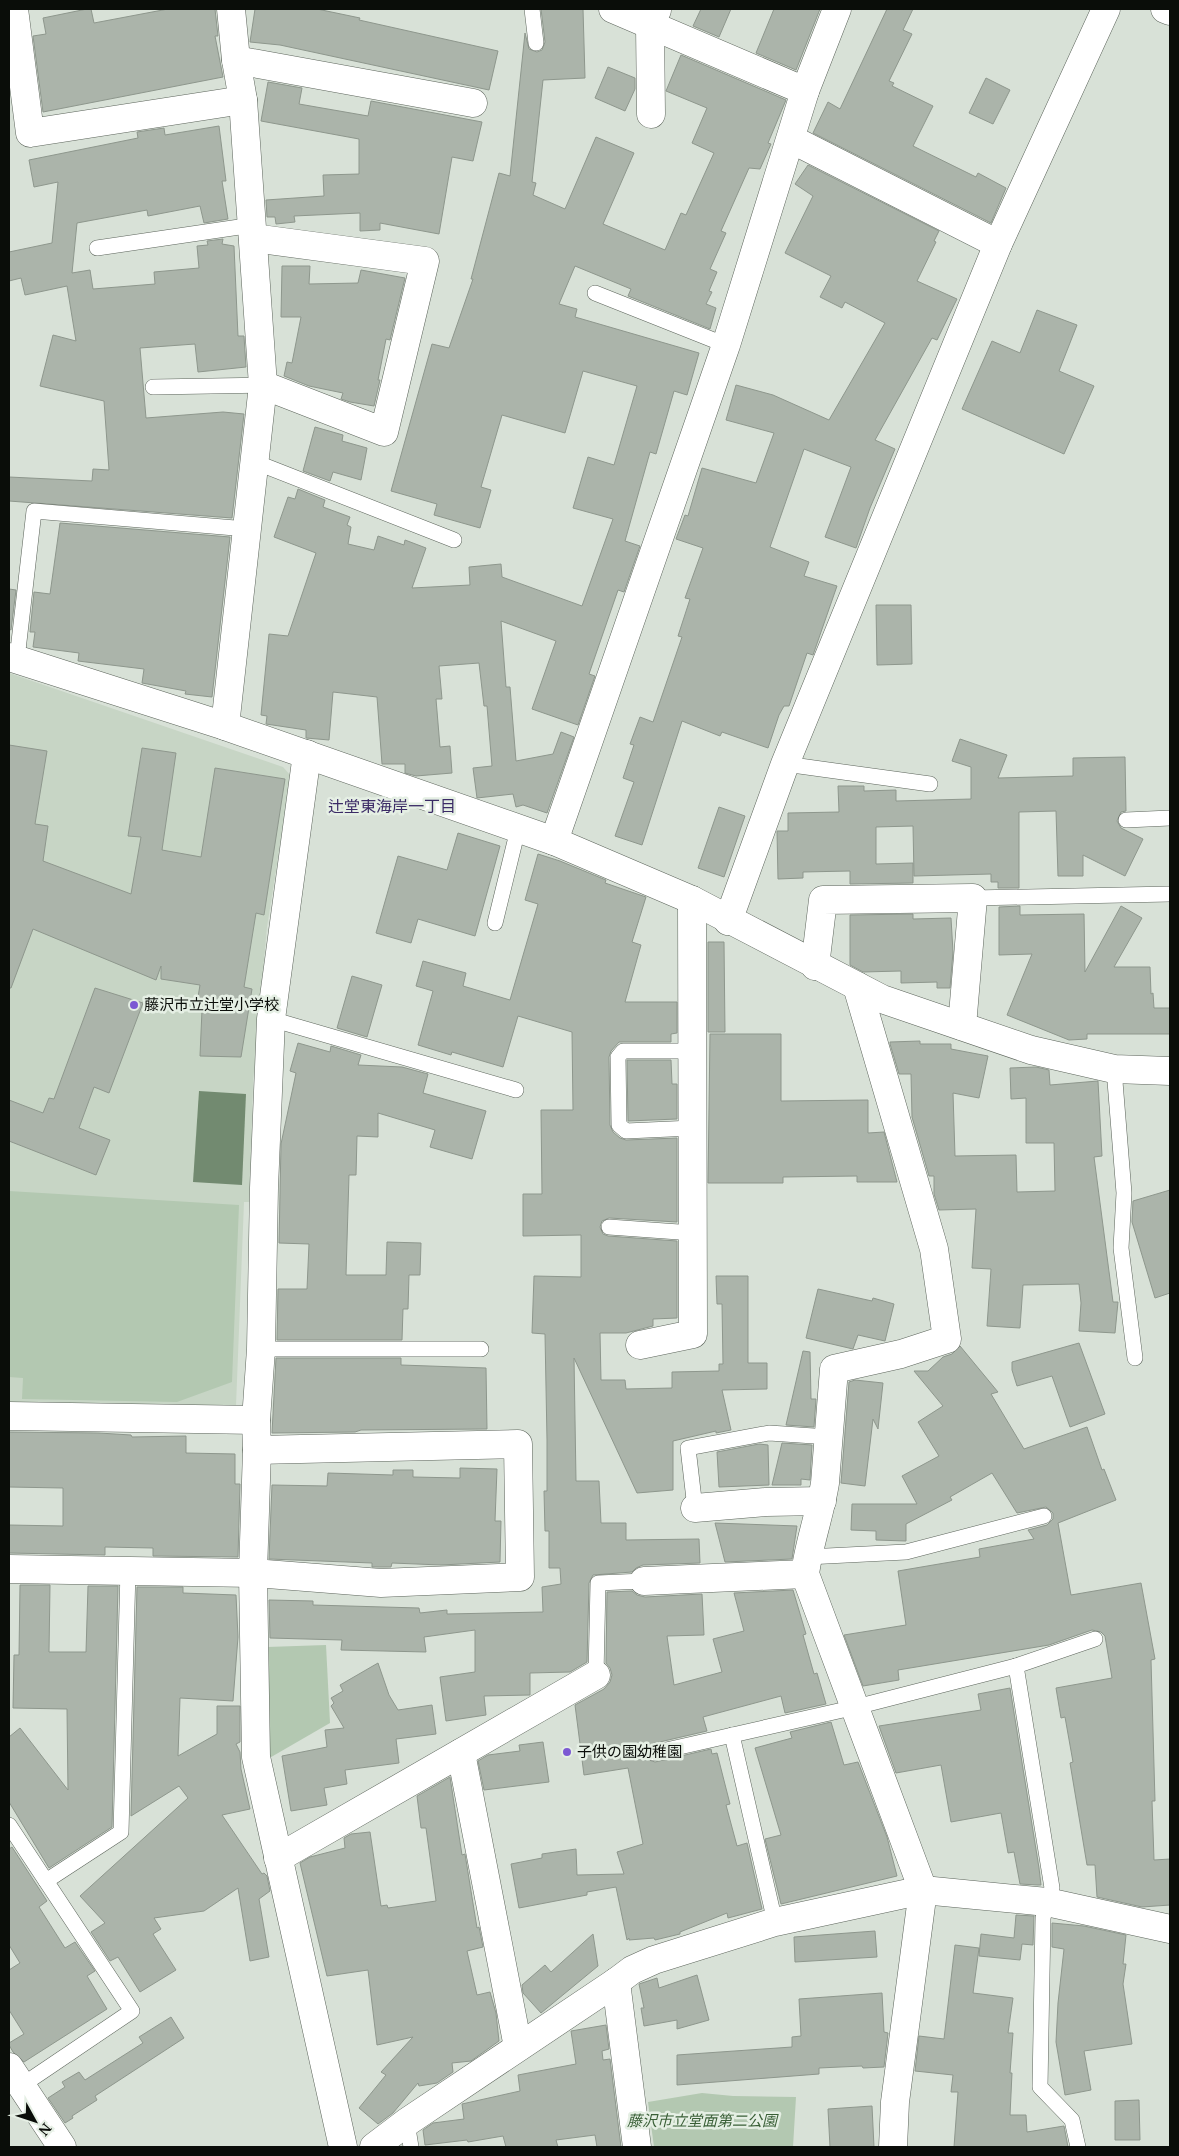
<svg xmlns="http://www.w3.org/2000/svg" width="1179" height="2156" font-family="'Noto Serif','Noto Sans JP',serif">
<rect width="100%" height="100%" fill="#d8e1d7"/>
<path fill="#c7d5c5" d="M9,673L283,767L291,776L267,927L253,1083L250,1202H244L236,1406H82L9,1404Z"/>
<g fill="#b3c8b1">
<path d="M9,1191L239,1205L232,1382L177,1402L22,1399L23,1378L9,1377Z"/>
<path d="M326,1645L330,1723L266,1760L267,1647Z"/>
<path d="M702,2093L733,2096L796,2097L793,2147H654L648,2102Z"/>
</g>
<path fill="#728a70" d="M199,1091L246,1094L242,1185L193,1182Z"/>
<g fill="#abb4aa" stroke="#8e978d">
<path d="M87,9H91L94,23L168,9H215L218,36H215L223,77L43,112L33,36L46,34L43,18Z"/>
<path d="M255,9H317L360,18L359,20L498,51L489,90L280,45L250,42Z"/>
<path d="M541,9H583L585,78L543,80L532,182L536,183L533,195L565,209L596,137L634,153L603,224L665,250L681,213L686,215L714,153L692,143L707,108L666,91L681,55L786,100L768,143L771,144L760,169L749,168L721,231L726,233L710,269L717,272L709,291L712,292L706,304L716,308L710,329L628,296L631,289L575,266L559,304L577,309L575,317L699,353L687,395L674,391L656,454L650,452L625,541L640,546L624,592L618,590L589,674L595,676L578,725L532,709L556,641L501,621L506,687H510L516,761L553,754L561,732L574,737L547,813L523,805L516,807L513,794L477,798L473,768L492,766L487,706H484L479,663L439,666L442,699H436L440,747L450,746L452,773L416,776L405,773V764H382L377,697L333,692L329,740L306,738V730L266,724L267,716L261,715L269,634L288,636L316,553L274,537L288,497L295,499L298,489L325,500L323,507L350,517L347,525L351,527L348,544L374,550L378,536L404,545L405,540L426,548L412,588L470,585L469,567L501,564L502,577L582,606L613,519L573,508L588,457L614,465L637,386L583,371L565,433L502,415L481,487L491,490L480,528L434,515L437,504L391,491L432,344L449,348L473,279H471L499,173L510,176L525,33L529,49L537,52L542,50L545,42Z"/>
<path d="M701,9H731L719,37L693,26Z"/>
<path d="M774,9H820L796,70L756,53Z"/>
<path d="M887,9H913L903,30L912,34L889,81L894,83L892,86L933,106L913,146L976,177L978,173L1006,188L991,223L813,133L828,102L840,109Z"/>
<path d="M608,67L635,78V89L625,111L595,98Z"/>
<path d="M986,78L1010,90L993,124L969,113Z"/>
<path d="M268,82L302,88L299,104L368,116L371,101L482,122L473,161L452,157L439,234L380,223V230L360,231V213L294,216L295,222L276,224L275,217H267L266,200L324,196L323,175L359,174V139L261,121Z"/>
<path d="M219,126L226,181H222L228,219L204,223L200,206L148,216L147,210L77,223L72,273L90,270L93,289L155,284L154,272L199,268L197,246L208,245L207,241L223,239L222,244L234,246L238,336H244L246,367L198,372L195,344L140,348L146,418L223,412L244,414L232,518L9,501V477L92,481L93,469L109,470L104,401L40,386L53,335L76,341L67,286L25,295L21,278L9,281V252L52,243L58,182L34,187L29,160L138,138L137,132L164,128L165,135Z"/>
<path d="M808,165L939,231L934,241L936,242L917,281L957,299L937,340L932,338L875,440L895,449L870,508L856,548L825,537L851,467L804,449L770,547L809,562L804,576L837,586L813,655L807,653L789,706H784L779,715L768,748L722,732L720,736L682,721L642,845L615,836L634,782L623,778L634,745L630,744L640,717L653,722L682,637L678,636L690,599L685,598L703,548L676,539L685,515L688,516L702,468L756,483L774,433L726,420L736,385L773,395L829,420L885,323L845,302L842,308L820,297L831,276L785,253L813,196L795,184Z"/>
<path d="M282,266H310L309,284L358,283L361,270L405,278L390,340L386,339L378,380H380L374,406L350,402L341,399L343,393L309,386L284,376L287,362L292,363L301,317H281Z"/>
<path d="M1037,310L1077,325L1059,371L1094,386L1064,454L962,409L992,341L1020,353Z"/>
<path d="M315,427L343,435L342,441L367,448L361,480L333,472L330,481L303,471Z"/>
<path d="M60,523L230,537L212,697L185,694L186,691L142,683L144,669L78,661L79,653L33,647L35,632H30L34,592L50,594Z"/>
<path d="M9,589L16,590L11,630L9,629Z"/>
<path d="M876,605H911L912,664L877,665Z"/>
<path d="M960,739L1007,755L998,778L1073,776V758L1125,757L1126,811L1121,812L1117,821L1121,828L1143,839L1125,876L1083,855V876H1058L1056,811L1019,812V888H998V882H991V874L914,876L913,826L876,827V864L913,863V883L850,884V871L803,872V878L778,879L777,831H788V813L839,812L838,786H864V791L896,790V801L971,799V767L952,761Z"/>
<path d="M9,745L47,751L35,824L48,826L43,861L131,894L141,837L128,836L142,748L176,753L162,850L201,857L215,768L285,779L264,915L256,913L244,987L252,989L241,1057L200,1056L202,1010L196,1009L200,985L161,979V966L156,980L33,929L11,988H9Z"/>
<path d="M719,807L745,816L724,877L698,868Z"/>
<path d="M458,833L500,846L475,936L418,919L411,943L376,933L398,856L447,870Z"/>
<path d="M538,854L560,861L606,880L605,883L646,897L632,942L641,945L625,1002H677V1033L671,1034V1042H619L611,1051L609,1057L610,1125L613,1132L620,1138L626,1140L677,1138V1222L609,1218L602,1221L600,1227L603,1234L608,1236L677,1241V1318L653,1319V1326L626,1333H600L601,1380H625L626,1389L672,1388V1372L719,1371V1364H723L722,1304H717L716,1276H748V1363H767V1389L722,1390L731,1430L716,1433V1431L673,1441V1490L637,1493L574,1358L576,1481H599L601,1523H626V1540L699,1539L700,1563L643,1565L636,1568L632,1572L593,1575L589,1583L587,1662L570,1672L530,1673V1695L484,1696L486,1715L446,1721L440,1677L475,1672V1630L424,1637L426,1652L341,1650L342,1640L270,1638L269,1600L313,1601V1605L419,1608L420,1613L447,1610V1614L543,1612L542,1587L561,1584L560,1568H549V1531H545L544,1491H547V1440L545,1334L532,1333L534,1276L581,1277V1235L523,1236V1194H542L541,1110H573L572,1032L518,1016L503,1067L452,1052L451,1055L418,1045L433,991L416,986L423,961L466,973L463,986L510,1000L538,904L525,900Z"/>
<path d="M1020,906V915L1084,914L1085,972L1121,906L1142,918L1114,967H1150L1151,994L1153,993L1154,1008H1170V1034H1087V1039L1069,1040L1007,1015L1032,954L999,955V907Z"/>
<path d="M913,914V919L951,918L953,952L950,988H937V982L901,983V971L863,972L850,965V915Z"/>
<path d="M708,942H724L725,1032H708Z"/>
<path d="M352,976L382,985L367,1037L337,1028Z"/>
<path d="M95,988L143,1003L109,1093L94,1087L79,1128L110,1140L96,1175L9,1141V1100L43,1113L49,1098L54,1099Z"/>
<path d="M710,1034H781V1101L868,1100V1133L884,1132L897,1182H857V1176L783,1177V1183H708Z"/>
<path d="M920,1041V1044H951V1049L988,1056L979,1098L953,1093L955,1156L1016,1155L1017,1192L1055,1191L1054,1143H1026V1098L1011,1099L1010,1068L1036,1067L1049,1070L1050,1085L1098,1081L1102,1156L1094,1157L1113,1302H1118L1115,1333L1079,1331L1081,1303L1079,1284L1023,1285L1020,1328L987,1326L991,1269L972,1268L976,1209L939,1210L934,1194V1176H929L912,1117L911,1074H899L890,1044V1042Z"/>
<path d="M298,1043L330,1052L331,1046L361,1055L358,1065L402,1067L428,1074L423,1093L486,1111L472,1159L430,1147L435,1130L378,1113V1137L357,1136L356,1175H349L346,1275H386L387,1242L421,1243L420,1275H409L408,1309H403L402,1340H277L278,1289H307L309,1244L279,1243L281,1144L296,1073L290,1071Z"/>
<path d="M627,1060H671L672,1084H677V1119L628,1121Z"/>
<path d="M1170,1190V1293L1155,1298L1132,1222L1133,1201Z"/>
<path d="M818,1289L872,1301L873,1298L894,1304L885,1341L858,1335L853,1349L806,1338Z"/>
<path d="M1079,1343L1105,1414L1070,1427L1052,1376L1017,1386L1012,1370V1362Z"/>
<path d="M960,1346L998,1392L991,1394L1024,1449L1087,1427L1102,1470L1104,1469L1116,1500L1058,1523L1071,1595L1141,1583L1155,1659L1151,1660L1155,1801H1152L1154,1860L1170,1859V1905L1142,1907L1097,1897L1095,1865H1087L1070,1763L1073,1762L1065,1717L1061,1718L1056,1688L1112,1678L1105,1636L1101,1632L1092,1630L1049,1645L898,1670L899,1680L863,1686L844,1635L906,1625L898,1571L980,1557L979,1549L1034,1539L1028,1530L1047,1525L1053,1519V1513L1046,1507L1017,1513L992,1473L950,1497L952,1500L906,1524V1541L876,1540V1531L851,1530L852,1504H917L902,1476L939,1456L918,1422L943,1406L914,1371H928L943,1357L952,1354Z"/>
<path d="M803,1351L810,1352L811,1399H816L814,1427L786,1425Z"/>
<path d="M276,1358H401V1365L486,1368L487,1429L361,1430L355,1432L272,1433Z"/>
<path d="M855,1380L883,1383L878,1429L873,1419L865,1486L841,1483L849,1382Z"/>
<path d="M9,1432L99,1433L131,1435L132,1437L186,1436V1453L235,1454V1484H240L238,1557L153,1556V1548L105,1547V1555L9,1553V1525L63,1526V1488L9,1487Z"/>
<path d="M782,1443L812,1445L810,1480L801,1479V1485H772Z"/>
<path d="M759,1444L768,1445L769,1485L719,1487L717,1452Z"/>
<path d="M460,1468L497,1469L495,1521H501L500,1562L441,1565L392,1563L391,1567H372V1563L269,1559L272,1485L327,1486L328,1473L393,1475V1470H413V1477L460,1478Z"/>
<path d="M715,1523L797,1526L792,1559L725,1562Z"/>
<path d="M20,1585H50L49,1652H86L88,1586H118L112,1827L49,1868L9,1802V1737L20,1728L68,1790L67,1709L13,1708L14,1655H19Z"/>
<path d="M137,1587H183V1593L236,1595L238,1637L233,1701L180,1698L178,1756L217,1734V1706H240V1742L236,1744L240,1752L241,1769L250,1809L222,1815L262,1874L264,1873L267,1876L270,1891L259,1899L269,1957L250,1961L238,1888L204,1911L154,1918L161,1929L153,1934L176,1970L140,1992L118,1957L110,1961L91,1932L105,1923L80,1896L188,1798L179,1786L131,1816Z"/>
<path d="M793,1590L806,1634L803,1635L814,1674L817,1673L826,1704L785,1713L781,1696L703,1717L707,1731L651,1744L644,1751L646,1759L655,1762L711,1749L712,1754L717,1753L730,1804L726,1805L737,1846L747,1843L762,1909L728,1918L727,1913L680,1932V1934L655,1940L654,1938L629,1940V1938L627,1940L616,1887L587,1892V1895L519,1908L511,1864L542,1858V1854L576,1849L577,1875L624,1874L617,1852L643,1844L628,1768L584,1775L575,1705L604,1689L610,1682L612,1675L610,1668L606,1663L607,1592L632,1591L637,1595L645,1597L702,1594L704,1635L667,1636L674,1685L722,1672L713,1639L744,1631L734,1593Z"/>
<path d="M378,1663L389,1695L398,1710L432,1705L436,1734L396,1739L399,1763L345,1770L347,1784L324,1788L327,1805L291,1811L282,1756L327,1747L325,1730L344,1728L331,1706L334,1703L331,1698L343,1691L340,1685Z"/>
<path d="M1010,1688L1039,1868L1041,1885H1038L1020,1884L1014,1852L1008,1853L1001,1813L951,1822L941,1765L896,1773L879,1726L981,1710L978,1694Z"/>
<path d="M831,1722L844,1765L858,1762L887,1837L897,1876L781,1904L765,1839L781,1835L755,1748L792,1738L790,1732Z"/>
<path d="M543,1742L549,1782L484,1790L478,1761L488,1755L520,1751L519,1745Z"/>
<path d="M450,1777L462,1855L465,1854L477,1928L479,1927L483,1947L467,1951L477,1995L490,1992L496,2013L499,2041L471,2061L452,2063L453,2072L437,2083L419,2086L418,2083L393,2113L378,2124L359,2108L386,2075L381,2072L413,2037L377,2045L368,1970L327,1976L300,1863L310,1857L345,1848L344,1838L351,1834L370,1832L381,1906L387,1905L388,1908L436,1901L426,1828H421L417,1796Z"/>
<path d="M12,1847L47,1901L39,1907L65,1948L75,1942L95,1971L87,1976L107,2009L24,2062L13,2052L9,2045V2043L24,2034L9,2010V1970L20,1963L9,1945V1849Z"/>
<path d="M1016,1915L1034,1916L1033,1945L1022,1944L1020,1960L979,1956L981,1934L1014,1938Z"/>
<path d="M1052,1923L1084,1926L1126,1935L1123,1964H1126L1123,1984L1132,2044L1084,2051L1091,2090L1065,2095L1056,2042L1058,2003L1064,1949L1052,1947Z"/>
<path d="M875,1931L877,1957L795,1962L794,1937Z"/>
<path d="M593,1934L598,1966L541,2013L523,1993L522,1985L545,1965L551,1972Z"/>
<path d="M955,1945L979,1948L973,1993L1013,1998L1008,2033H1013L1010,2073H1012L1010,2115H1026L1027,2132L1064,2126L1068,2147H954L958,2092H951L953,2075L915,2071L919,2036L944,2039Z"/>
<path d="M697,1975L709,2020L677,2029V2020L644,2026L641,2008H644L639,1984L657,1978L659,1988Z"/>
<path d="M882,1993L884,2032L888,2033L884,2067L863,2068L862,2066L819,2068V2074L677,2085V2055L792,2047V2037L801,2036L799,1999Z"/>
<path d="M171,2017L184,2038L95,2096L97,2100L72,2116L73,2118L65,2123L48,2098L65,2087L62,2082L79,2072L85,2080L143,2043L139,2037Z"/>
<path d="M606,2025L609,2049L602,2051L603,2060L610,2059L621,2147H597L595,2135L556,2140L558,2147H506L503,2136L468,2142L467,2140L425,2145L423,2130L433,2123L464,2119L462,2104L520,2091L518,2075L576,2064L571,2031Z"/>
<path d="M1139,2100L1140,2140H1115V2101Z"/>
<path d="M872,2106L874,2147H830L828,2109Z"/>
</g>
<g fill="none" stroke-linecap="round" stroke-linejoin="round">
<defs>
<g id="service">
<path d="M532,9L536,43"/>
<path d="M97,248L253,225"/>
<path d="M595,293L726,345"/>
<path d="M153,387L263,385"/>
<path d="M255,462L454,540"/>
<path d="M17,659L34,511L247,529"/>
<path d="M785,764L930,784"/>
<path d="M1126,820L1170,818"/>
<path d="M973,898L1170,894"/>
<path d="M495,923L518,829"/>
<path d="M271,1019L516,1090"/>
<path d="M693,1051H623L618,1057L619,1125L626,1131L693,1128"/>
<path d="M1114,1069L1124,1193L1121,1248L1135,1358"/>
<path d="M609,1227L693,1233"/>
<path d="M261,1349H481"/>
<path d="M695,1508L688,1448L769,1433L829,1437"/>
<path d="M807,1557L906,1552L1044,1516"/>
<path d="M1016,1666L1052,1888L1047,1902L1043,1918L1040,2087L1072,2120L1078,2147"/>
<path d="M596,1675L598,1583L644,1581"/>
<path d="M732,1735L775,1922"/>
<path d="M653,1753L856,1707L1016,1666L1095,1639"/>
<path d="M9,1825L132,2011L21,2086"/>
<path d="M46,1881L121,1832L128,1570"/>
<path d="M407,2122L411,2147"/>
</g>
<g id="minor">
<path d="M14,9L30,133L243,100"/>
<path d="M613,9L805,91"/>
<path d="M236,60L473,103"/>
<path d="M651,114L650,25L657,10"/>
<path d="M791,139L998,244"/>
<path d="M253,238L425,261L384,432L263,385"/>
<path d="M9,657L225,726L554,841L692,900L882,999L1031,1050L1114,1069L1170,1071"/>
<path d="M225,726L263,385L243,100L236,60L231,9"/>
<path d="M307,754L271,1019L264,1188L261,1349L256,1420L257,1450L253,1573L256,1757L343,2147"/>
<path d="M554,841L726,345L805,91L837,9"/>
<path d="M728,921L785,764L998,244L1106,9"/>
<path d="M815,966L823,900L973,898L962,1026"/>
<path d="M857,986L934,1249L947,1339L901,1354L834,1369L825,1483C820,1514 809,1543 805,1574L923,1890L895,2102L893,2147"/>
<path d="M640,1345L693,1334L692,900"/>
<path d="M9,1416L256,1420"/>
<path d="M695,1508L766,1502L822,1501"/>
<path d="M9,1569L253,1573L381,1583L520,1577L518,1444L257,1450"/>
<path d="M644,1581L805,1574"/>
<path d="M461,1753L518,2047"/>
<path d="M278,1858L596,1675"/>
<path d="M616,1982L637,2147"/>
<path d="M9,2067L62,2147"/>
<path d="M374,2147L407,2122L616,1982L632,1970L654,1960L775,1922L923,1890L1047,1902L1170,1929"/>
</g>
<path id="secondary" d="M1165,9L1170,11"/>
</defs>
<use href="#service" stroke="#5d655c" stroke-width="16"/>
<use href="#minor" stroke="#5d655c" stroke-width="29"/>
<use href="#secondary" stroke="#5d655c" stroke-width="29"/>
<use href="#service" stroke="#fff" stroke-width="15"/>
<use href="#minor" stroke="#fff" stroke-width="28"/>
<use href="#secondary" stroke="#fff" stroke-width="28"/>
</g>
<g fill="#7c59d3" stroke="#e5efe4" stroke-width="2">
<circle cx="134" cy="1005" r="5"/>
<circle cx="567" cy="1752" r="5"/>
</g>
<g text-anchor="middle" stroke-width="5" stroke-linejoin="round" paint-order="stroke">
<g font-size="15" fill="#0a0d09" stroke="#e5efe4" text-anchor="start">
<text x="144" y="1010">藤沢市立辻堂小学校</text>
<text x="577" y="1757">子供の園幼稚園</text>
</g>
<g font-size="15" font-style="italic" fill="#395f36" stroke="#e5efe4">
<text x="702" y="2126">藤沢市立堂面第二公園</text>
</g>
<g font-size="16" fill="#3b2b66" stroke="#e5efe4">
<text x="392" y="812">辻堂東海岸一丁目</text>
</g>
</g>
<rect width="1179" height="2156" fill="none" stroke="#0a0d09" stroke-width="20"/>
<g transform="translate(35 2121) rotate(130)" stroke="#e5efe4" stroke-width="4" paint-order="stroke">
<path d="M0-4L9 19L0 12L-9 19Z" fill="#0a0d09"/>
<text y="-8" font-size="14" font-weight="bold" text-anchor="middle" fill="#0a0d09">N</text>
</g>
</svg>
